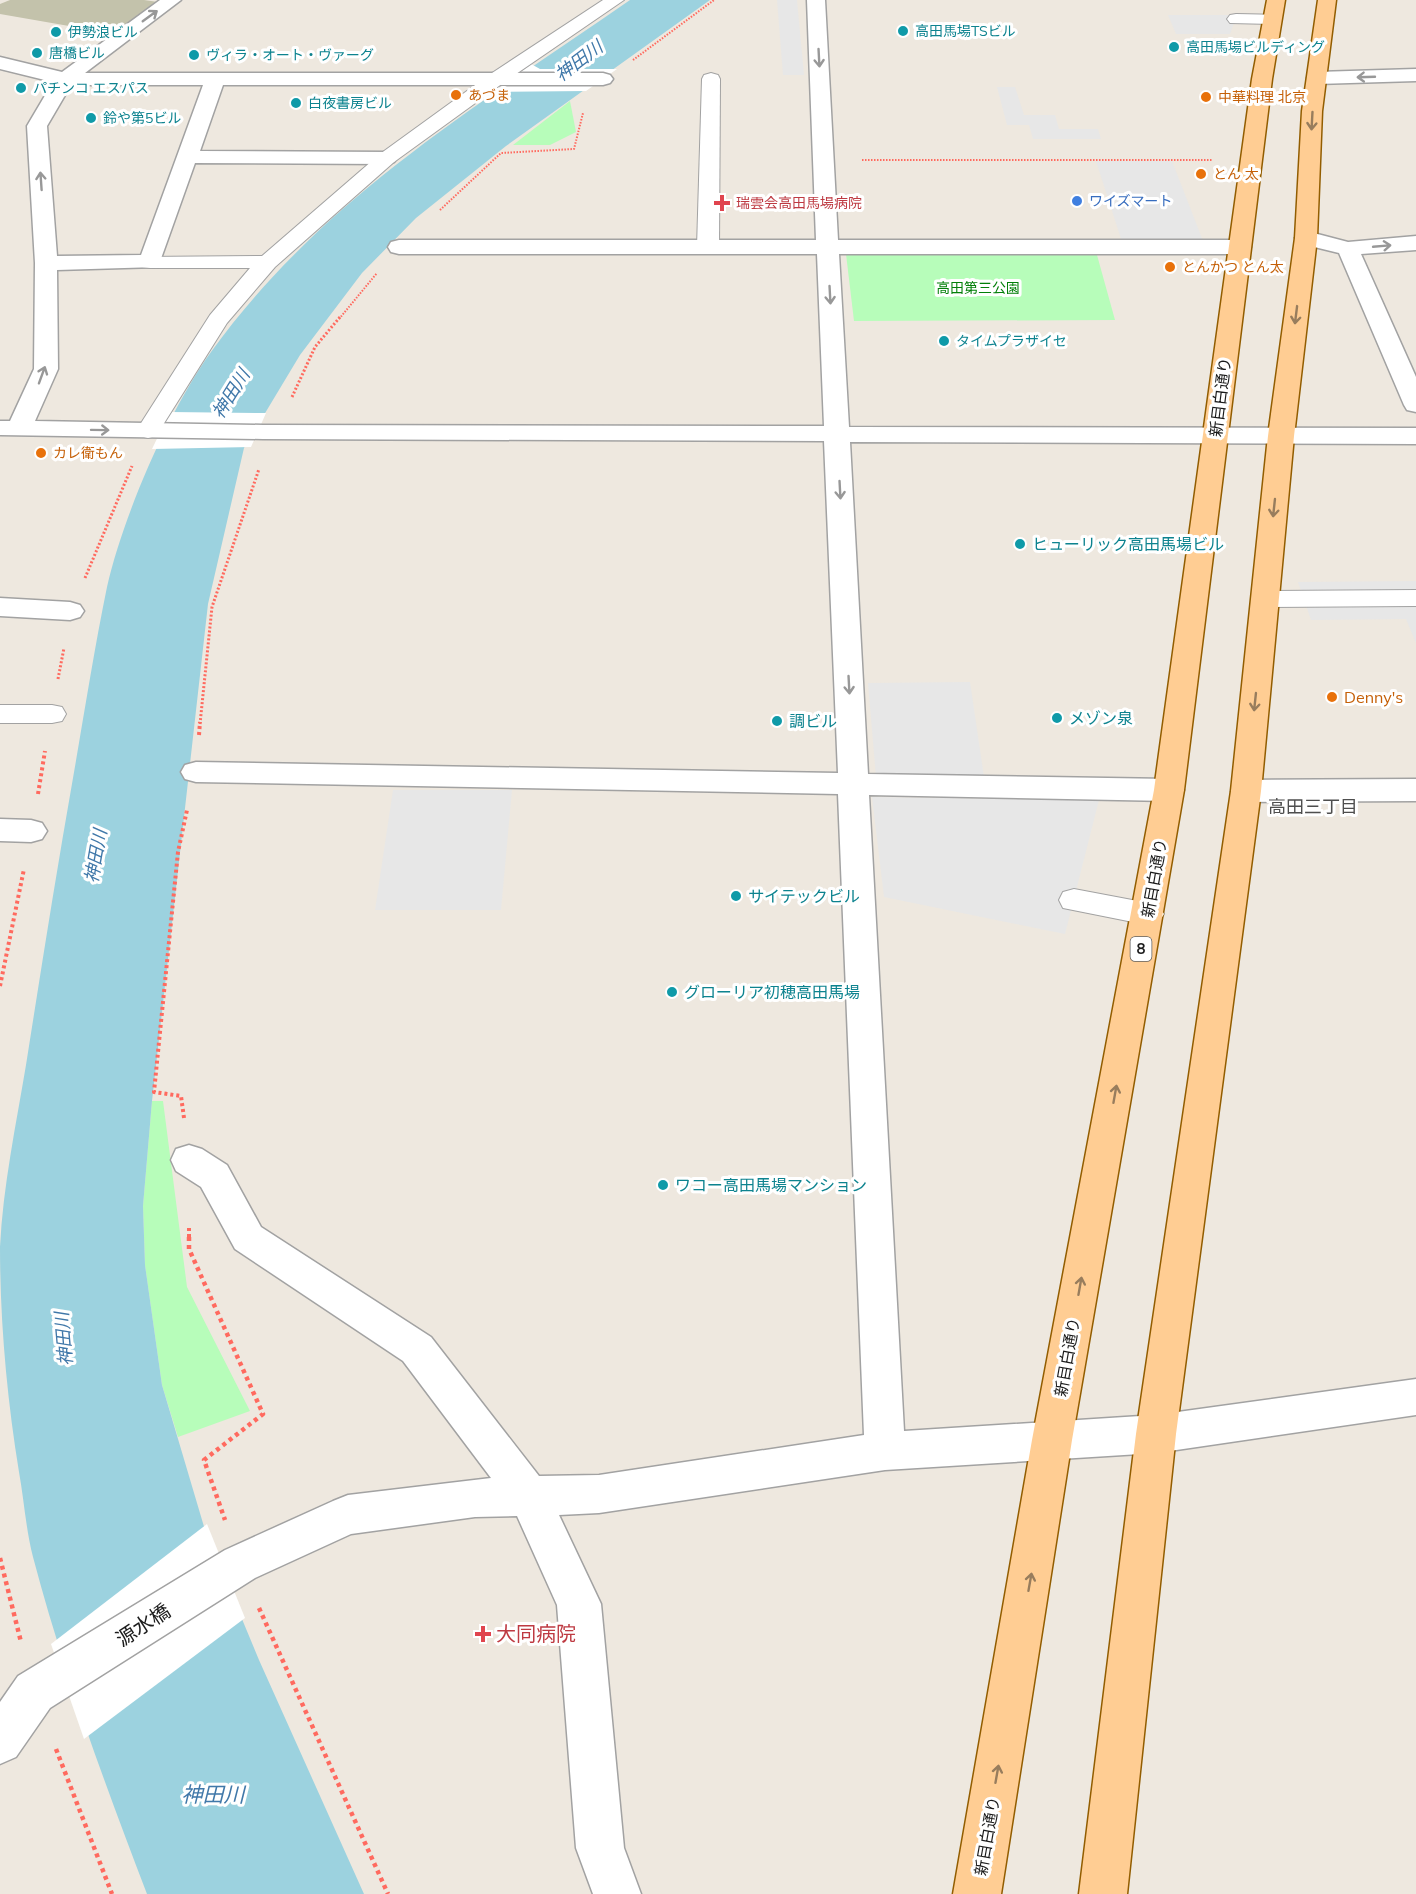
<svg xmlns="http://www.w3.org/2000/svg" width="1416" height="1894" font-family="Mulish,'Noto Sans JP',sans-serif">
<rect width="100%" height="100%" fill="#eee8df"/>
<path fill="#c3c2ab" d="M10,0H144L158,2L115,34L0,14V4Z"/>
<g fill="#b7fdba">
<path d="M570,101L576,132L550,145H513Z"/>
<path d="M846,254L1097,255L1115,320L854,321Z"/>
<path d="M152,1101H163L187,1287L250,1411L178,1437L162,1385L145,1265L143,1206Z"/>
</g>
<g fill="#e7e7e7">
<path d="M777,0H797L804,75H783Z"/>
<path d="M1168,15H1237L1230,34H1176Z"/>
<path d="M997,87H1015L1024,115H1055L1059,129H1098L1101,139H1033L1029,125H1007Z"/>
<path d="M1096,161H1172L1203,241L1122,242Z"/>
<path d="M1416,581V643L1406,619L1311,620L1298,582Z"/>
<path d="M970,682L984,777H876L868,683Z"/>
<path d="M393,790H512L501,910H375Z"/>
<path d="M872,797L1099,800L1065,934L884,897Z"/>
</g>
<path fill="#9cd2df" d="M630,0H710L506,146L416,218L362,273L300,355L244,448L208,604L152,1101L143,1206L145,1265L162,1385L205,1530L259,1660L364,1894H147C105,1784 63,1671 33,1557C26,1530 24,1500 19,1472C7,1398 0,1322 0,1247C3,1186 16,1125 26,1065C41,970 56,874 73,778C84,715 94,650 107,587C123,516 169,410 211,352C321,199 479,105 630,0Z"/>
<g fill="#fff">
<path d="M531,64L540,69H617L586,91L495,92Z"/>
<path d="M170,412L266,413L251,447L152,449Z"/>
<path d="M207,1524L245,1618L84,1739L51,1644Z"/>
</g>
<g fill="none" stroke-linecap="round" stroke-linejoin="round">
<defs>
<g id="service">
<path d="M603,0H624L503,83L394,162L275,267L227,323L156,436L148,438L140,436L136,431L210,315L250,268H150L142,267L139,262L142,257L262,256L380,154L489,75Z"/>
<path d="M1236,14L1278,15L1281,19L1278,23L1272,24L1230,23L1227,19L1230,15Z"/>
<path d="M711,73L718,75L720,79L719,247L715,251L708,253L701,251L697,247L702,79L704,75Z"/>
<path d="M1416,590V606L1265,607L1256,605L1252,599L1256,593L1265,591Z"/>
<path d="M0,705H52L62,707L66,714L62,721L52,723H0Z"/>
<path d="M1074,889L1148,903L1159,906L1164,914L1159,922L1148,925L1063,908L1059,900L1063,892Z"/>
</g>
<g id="minor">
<path d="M160,0H181L85,73H603L610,75L613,79L610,83L603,85H223L200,151L387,152L394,154L397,158L394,162L387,164L195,163L158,267L57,270L58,369L35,421L263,425L824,426L817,254H399L391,252L388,247L391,242L399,240H816L807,0H825L838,240H1240L1248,242L1251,247L1248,252L1240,254H839L849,427L1416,428V444L850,442L868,774L1169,779L1180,783L1184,790L1180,797L1169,801L869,795L904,1431L1156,1415L1416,1379V1415L1156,1453L885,1470L599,1513L559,1515L601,1604L624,1848L641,1894H593L576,1848L557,1605L517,1516L475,1517L351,1534L255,1578L50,1708L16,1757L0,1764V1702L18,1676L225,1550L333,1501L348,1495L491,1478L403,1361L235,1249L201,1187L176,1171L171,1160L176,1149L189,1145L202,1149L227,1165L261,1227L431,1337L539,1476L599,1475L864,1435L838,794L196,782L185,779L181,772L185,765L196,762L838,773L824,441L263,439L0,435V421H10L34,369L35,263L27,126L53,82L0,69V57L62,72ZM71,85H203L141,255L57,256L47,126Z"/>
<path d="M1416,69V81L1317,84L1310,82L1307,78L1310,74L1317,72Z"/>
<path d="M1306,231L1348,242L1416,236V250L1361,254L1416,377V412L1407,410L1404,405L1339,253L1298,243L1295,238L1298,233Z"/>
<path d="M0,598L70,602L80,605L84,611L80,617L70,620L0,616Z"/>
<path d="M1416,779V801L1246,802L1235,798L1231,791L1235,784L1246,780Z"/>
<path d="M0,819L31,820L42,823L47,831L42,839L31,842L0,841Z"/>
</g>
<g id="primary">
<path d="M1267,0H1285L1272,79L1184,790L1072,1440L1001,1894H953L1032,1440L1154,790L1252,79Z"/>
<path d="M1318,0H1336L1322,111L1317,238L1294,436L1261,791L1176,1434L1127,1894H1079L1136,1434L1231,791L1268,436L1295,238L1302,111Z"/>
</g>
</defs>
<use href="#service" stroke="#a2a2a2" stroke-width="2"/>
<use href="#minor" stroke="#a2a2a2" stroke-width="3"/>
<use href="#primary" stroke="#925d00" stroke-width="3"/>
<g stroke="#ff6a5f" stroke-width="2" stroke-dasharray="1.5 1.5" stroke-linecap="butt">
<path d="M633,60L714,0"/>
<path d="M862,160H1212"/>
<path d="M440,210L501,153L574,149L583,113"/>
<path d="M339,319L377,273"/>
</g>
<g stroke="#ff6a5f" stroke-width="3" stroke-dasharray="2 2" stroke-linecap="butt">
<path d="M292,397L315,347L340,317"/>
<path d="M85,578L132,466"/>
<path d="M58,679L64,648"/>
<path d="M200,724L212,607L259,469"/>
</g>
<g stroke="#ff6a5f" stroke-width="4" stroke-dasharray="3 3" stroke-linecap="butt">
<path d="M199,735L200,722"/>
<path d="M38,794L45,751"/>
<path d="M0,986L24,869"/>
<path d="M184,1118L181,1096L154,1092L178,852L187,810"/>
<path d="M189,1228V1239"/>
</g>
<g stroke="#ff6a5f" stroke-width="4.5" stroke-dasharray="4 4" stroke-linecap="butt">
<path d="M189,1237V1249L263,1414L204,1460L225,1520"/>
<path d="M0,1558L21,1642"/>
<path d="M259,1608L388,1894"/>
<path d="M56,1749L112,1894"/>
</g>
<use href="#service" fill="#fff" fill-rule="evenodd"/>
<use href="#minor" fill="#fff" fill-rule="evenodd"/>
<use href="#primary" fill="#ffcd93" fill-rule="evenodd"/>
</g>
<defs><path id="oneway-shaft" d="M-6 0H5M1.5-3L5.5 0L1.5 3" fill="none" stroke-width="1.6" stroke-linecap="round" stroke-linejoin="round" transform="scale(1.5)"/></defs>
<g stroke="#989898">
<use href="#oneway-shaft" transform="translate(150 16) rotate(-36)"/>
<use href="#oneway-shaft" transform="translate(819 58) rotate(87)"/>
<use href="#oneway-shaft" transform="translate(1366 77) rotate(178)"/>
<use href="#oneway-shaft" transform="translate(41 181) rotate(-94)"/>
<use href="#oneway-shaft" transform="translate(1382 246) rotate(-5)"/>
<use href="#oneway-shaft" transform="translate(830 295) rotate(87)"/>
<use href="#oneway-shaft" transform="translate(42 375) rotate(-70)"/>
<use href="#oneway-shaft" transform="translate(100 430) rotate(1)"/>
<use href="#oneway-shaft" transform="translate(840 490) rotate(87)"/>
<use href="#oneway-shaft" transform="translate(849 685) rotate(87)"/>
</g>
<g stroke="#987d5d">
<use href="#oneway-shaft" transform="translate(1312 121) rotate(93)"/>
<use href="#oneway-shaft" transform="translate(1296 315) rotate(97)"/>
<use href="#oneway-shaft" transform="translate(1274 508) rotate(96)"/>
<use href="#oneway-shaft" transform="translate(1255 702) rotate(96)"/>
<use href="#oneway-shaft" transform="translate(1115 1094) rotate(-80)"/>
<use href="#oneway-shaft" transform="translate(1080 1286) rotate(-80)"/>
<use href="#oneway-shaft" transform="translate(1030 1582) rotate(-80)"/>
<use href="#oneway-shaft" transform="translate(997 1774) rotate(-80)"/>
</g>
<g fill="#0f9aa8" stroke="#fff" stroke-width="2">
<circle cx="903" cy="31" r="6"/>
<circle cx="56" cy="32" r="6"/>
<circle cx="1174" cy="47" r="6"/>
<circle cx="37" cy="53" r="6"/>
<circle cx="194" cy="55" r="6"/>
<circle cx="21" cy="88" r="6"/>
<circle cx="296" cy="103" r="6"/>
<circle cx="91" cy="118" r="6"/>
<circle cx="944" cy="341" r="6"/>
<circle cx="1020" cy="544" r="6"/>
<circle cx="1057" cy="718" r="6"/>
<circle cx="777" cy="721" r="6"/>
<circle cx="736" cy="896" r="6"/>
<circle cx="672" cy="992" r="6"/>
<circle cx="663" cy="1185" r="6"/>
</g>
<g fill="#e8710a" stroke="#fff" stroke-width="2">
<circle cx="456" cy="95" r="6"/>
<circle cx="1206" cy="97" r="6"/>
<circle cx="1201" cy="174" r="6"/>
<circle cx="1170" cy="267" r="6"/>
<circle cx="41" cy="453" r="6"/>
<circle cx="1332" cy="697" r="6"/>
</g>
<circle fill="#3f7fe0" stroke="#fff" stroke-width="2" cx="1077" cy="201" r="6"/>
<g fill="#e0444e" stroke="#fff" stroke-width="2">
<path d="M719 194h6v6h6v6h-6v6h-6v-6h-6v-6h6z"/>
<path d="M480 1625h6v6h6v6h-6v6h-6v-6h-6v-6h6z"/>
</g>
<g text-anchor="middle" stroke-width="6" stroke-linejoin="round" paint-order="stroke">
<g font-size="14" fill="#0d838f" stroke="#fff" text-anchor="start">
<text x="915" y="36">高田馬場TSビル</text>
<text x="68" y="37">伊勢浪ビル</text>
<text x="1186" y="52">高田馬場ビルディング</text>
<text x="49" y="58">唐橋ビル</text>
<text x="206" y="60">ヴィラ・オート・ヴァーグ</text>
<text x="33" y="93">パチンコ エスパス</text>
<text x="308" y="108">白夜書房ビル</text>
<text x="103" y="123">鈴や第5ビル</text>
<text x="956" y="346">タイムプラザイセ</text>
</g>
<g font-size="14" fill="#c56008" stroke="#fff" text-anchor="start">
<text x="468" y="100">あづま</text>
<text x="1218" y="102">中華料理 北京</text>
<text x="1213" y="179">とん 太</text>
<text x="1182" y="272">とんかつ とん太</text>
<text x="53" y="458">カレ衛もん</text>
</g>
<g font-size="14" fill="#366cbe" stroke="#fff" text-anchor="start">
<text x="1089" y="206">ワイズマート</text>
</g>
<g font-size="14" fill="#be3a42" stroke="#fff" text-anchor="start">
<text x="736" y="208">瑞雲会高田馬場病院</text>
</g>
<g font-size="14" fill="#037f09" stroke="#fff">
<text x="978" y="293">高田第三公園</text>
</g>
<rect fill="#fff" stroke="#5f5f5f" stroke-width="1.5" x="1130.5" y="937" width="21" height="24" rx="4.5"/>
<g font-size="15" font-weight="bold" fill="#1b1b1b">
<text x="1141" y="954">8</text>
</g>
<g font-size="16" fill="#1b1b1b" stroke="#fff">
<text transform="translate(1220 397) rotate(-83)" y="6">新目白通り</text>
<text transform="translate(1154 878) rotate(-80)" y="6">新目白通り</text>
<text transform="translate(1067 1357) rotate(-80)" y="6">新目白通り</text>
<text transform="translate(987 1836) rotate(-80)" y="6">新目白通り</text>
</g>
<g font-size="16" fill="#0d838f" stroke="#fff" text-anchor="start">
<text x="1032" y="550">ヒューリック高田馬場ビル</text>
<text x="1069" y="724">メゾン泉</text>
<text x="789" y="727">調ビル</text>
<text x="748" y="902">サイテックビル</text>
<text x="684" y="998">グローリア初穂高田馬場</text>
<text x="675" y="1191">ワコー高田馬場マンション</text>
</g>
<g font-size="16" fill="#c56008" stroke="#fff" text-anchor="start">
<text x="1344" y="703">Denny's</text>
</g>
<g font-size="18" font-style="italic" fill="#4078a9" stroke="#fff">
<text transform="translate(579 61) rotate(-37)" y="6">神田川</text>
<text transform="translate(231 394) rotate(-58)" y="6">神田川</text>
<text transform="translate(96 856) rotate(-80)" y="6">神田川</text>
<text transform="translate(64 1339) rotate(-95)" y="6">神田川</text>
</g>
<g font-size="18" fill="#4e4e4e" stroke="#fff">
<text x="1313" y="813">高田三丁目</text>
</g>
<g font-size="20" fill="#1b1b1b" stroke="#fff">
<text transform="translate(143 1625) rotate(-33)" y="7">源水橋</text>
</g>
<g font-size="20" fill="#be3a42" stroke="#fff" text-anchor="start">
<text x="496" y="1641">大同病院</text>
</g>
<g font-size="21" font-style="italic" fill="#4078a9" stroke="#fff">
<text x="213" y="1802">神田川</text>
</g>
</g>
</svg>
